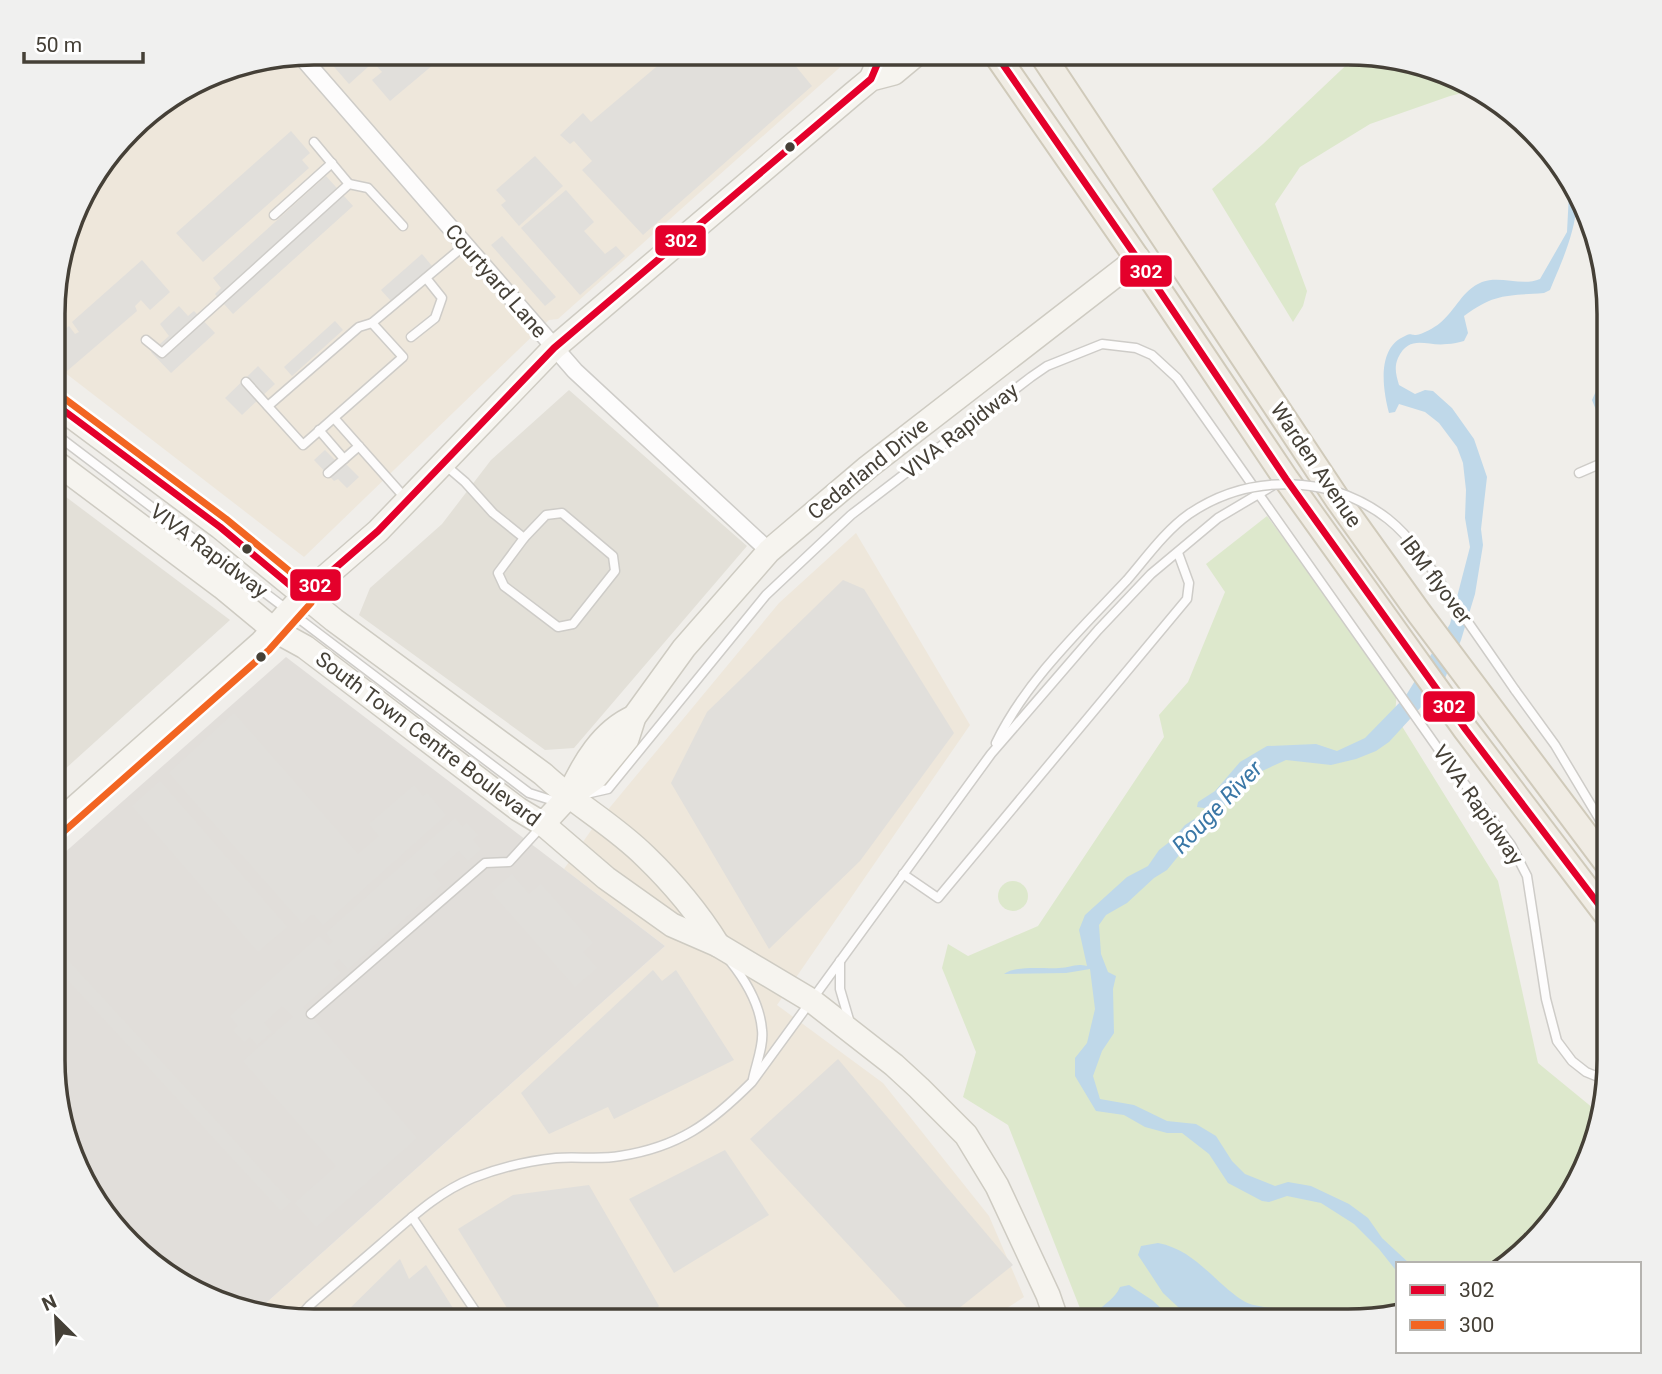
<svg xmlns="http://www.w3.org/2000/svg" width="1662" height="1374" font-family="Roboto,sans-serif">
<rect width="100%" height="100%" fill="#f0eeea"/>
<g fill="#e3e0d8">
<path d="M569,390L747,546L574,748L545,750L359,615L370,588L442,524L491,460Z"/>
<path d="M54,488L230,620L54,779Z"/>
</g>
<g fill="#eee7db">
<path d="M314,53H856L558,319L549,320L304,557L55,365V279L87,183L142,117L229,66Z"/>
<path d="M856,533L970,725L777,1005L883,1083L989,1216L1024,1297L987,1321H297L256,1312L665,946L564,869L592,829L779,603Z"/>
</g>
<path fill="#e1deda" d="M286,657L665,946L256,1312L213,1301L129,1245L79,1175L53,1078L54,862Z"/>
<g fill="#dde8cc">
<path d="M1359,53L1449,73L1474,90L1450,96L1370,124L1300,167L1275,204L1307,291L1303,306L1293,322L1212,189L1263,144Z"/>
<path d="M1267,516L1397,690L1395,715L1498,881L1538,1063L1599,1113L1583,1175L1533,1245L1505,1264H1398V1312L1348,1321H1085L1008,1125L963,1097L976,1052L942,968L948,944L968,956L1038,926L1164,737L1159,715L1188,682L1225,592L1206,564Z"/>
<circle cx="1013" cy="896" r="15"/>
</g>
<g fill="#e1dfdb">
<path d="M322,53H357L369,66L349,84Z"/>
<path d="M365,53H445L446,54L390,101L372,80L382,72Z"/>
<path d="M655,53H785L812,86L643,235L582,170L592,161L574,141L570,144L560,135L583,113L591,122L662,62Z"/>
<path d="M291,131L310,153L302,160L309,168L203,262L176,233Z"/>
<path d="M535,156L563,186L519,226L501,205L506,201L496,190Z"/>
<path d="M326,176L353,206L233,314L215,294L221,288L213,278Z"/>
<path d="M566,190L594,222L584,231L605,254L616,246L625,256L580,295L521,228Z"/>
<path d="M502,236L556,297L545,306L491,245Z"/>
<path d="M422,254L432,266L391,301L381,290Z"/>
<path d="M142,260L170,292L150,310L141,300L135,306L137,311L60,377L55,371V356L58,352L55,349V338L69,326L75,334L79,332L72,322Z"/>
<path d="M179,306L188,316L194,311L215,333L171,373L151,352L169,336L160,324Z"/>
<path d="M335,321L343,330L292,376L284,367Z"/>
<path d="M258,366L275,384L242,415L225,398Z"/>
<path d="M325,450L336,461L340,458L359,477L347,488L338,479L334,481L314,460Z"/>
<path d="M843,580L864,589L954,733L860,861L769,949L671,783L707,712Z"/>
<path d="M234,713L358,854L379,836L369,824L414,785L423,796L427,793L446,815L323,925L314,915H310L302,923L169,773Z"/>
<path d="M160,781L287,927L258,952L132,806Z"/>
<path d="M455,818L463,827L467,823L478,835L473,840L481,849L468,861L459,851L433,874L442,885L348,969L339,959L333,964L341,973L303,1007L417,1138L316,1227L295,1203L336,1166L243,1061L293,1017L282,1006L264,1023L272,1032L257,1045L250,1037L244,1042L233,1030L238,1026L230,1016L319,936L329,946L333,942L326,933Z"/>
<path d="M512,874L529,894L541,884L593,943L583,952L597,968L575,987L491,892Z"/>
<path d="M53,944L291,1202L281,1211L53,964Z"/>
<path d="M653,970L662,981L676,970L734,1060L614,1119L608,1107L549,1134L521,1093Z"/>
<path d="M838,1059L1013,1265L943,1321H919L750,1139Z"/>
<path d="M725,1150L769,1215L674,1273L629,1199Z"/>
<path d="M589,1185L659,1306L645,1321H515L458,1229L513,1195Z"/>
<path d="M400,1259L409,1279L426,1265L461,1321H337Z"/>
</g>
<g fill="#bfd8e9">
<path d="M1571,186C1587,210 1560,265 1550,290L1544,293C1507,296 1495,293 1464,316L1468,333L1464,341C1459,342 1453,344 1447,344C1427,347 1410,333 1398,358C1394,367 1396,375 1399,385L1415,394L1425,390L1433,391L1452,408L1474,439L1487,477L1481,529L1483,545L1475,594L1461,640L1443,683L1389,742L1376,751L1356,759L1331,765L1286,760L1251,776L1228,800L1216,818L1197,833L1167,870L1154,878L1127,903L1106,915L1099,925L1101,954L1108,972L1116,976L1113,989L1114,1033L1102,1051L1093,1076L1100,1099L1134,1105L1167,1121L1196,1124L1216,1136L1232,1161L1245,1174L1275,1186L1288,1182L1311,1186L1349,1204L1368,1218L1382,1238L1410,1264H1398V1273L1379,1249L1354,1224L1321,1203L1287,1196L1269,1202L1262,1201L1228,1183L1209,1154L1182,1133H1167L1145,1127L1124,1115L1096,1111L1075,1076V1058L1087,1043L1095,1009L1090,969L1066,973L1004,974C1016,965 1045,969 1059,968C1071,968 1074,963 1087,966L1079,930L1085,915L1127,877L1148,866L1159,850L1172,840L1185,825L1199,816L1210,814V809L1197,807L1198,802L1215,791L1240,762L1267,746L1316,744L1337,751L1365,738L1405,697L1450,624L1470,547L1465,518L1466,490L1463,463L1457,447L1439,423L1425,412L1399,404L1395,412L1389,413C1383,390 1376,348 1405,336C1412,333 1409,335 1416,335C1423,334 1434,328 1440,323C1456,310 1462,290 1482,282C1501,275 1522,287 1540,279L1567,232L1569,193Z"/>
<path d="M1609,343V422L1598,415L1592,400L1603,375Z"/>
<path d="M1158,1243C1195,1250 1213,1281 1242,1300C1262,1313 1293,1302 1308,1321H1201L1178,1307L1163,1293L1138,1255L1141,1246Z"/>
<path d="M1129,1285L1152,1300L1175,1321H1097L1096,1314C1104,1303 1115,1299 1120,1287Z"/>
</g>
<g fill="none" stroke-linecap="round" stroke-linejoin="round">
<defs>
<g id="lane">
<path d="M314,142L349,184"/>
<path d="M274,215L332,163"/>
<path d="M411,337L435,318L442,298L426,278"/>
<path d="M146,340L162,353L349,184L368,188L403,226"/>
<path d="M246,382L303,445L403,357L372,323"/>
<path d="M268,406L359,327L372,323L465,245"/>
<path d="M334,418L406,499"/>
<path d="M319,430L344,459"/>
<path d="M54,433L529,793L551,800L559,799"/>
<path d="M444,464L465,482L493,513L524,538"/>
<path d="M328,473L359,446"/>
<path d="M1579,473L1609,460"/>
<path d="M562,513L613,556L615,571L573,624L558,627L504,586L498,573L524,538L546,515Z"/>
<path d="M54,646L59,631L54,626"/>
<path d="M1515,690L1555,745L1609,835"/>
<path d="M996,743C1026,681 1080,630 1127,580"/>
<path d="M586,794L608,789L766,595L851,515L1031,377L1047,366L1102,344L1136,348L1152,355L1177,378L1439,750L1511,845L1527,876L1546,999L1557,1041L1572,1061L1586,1072L1608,1081"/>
<path d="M903,874L938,898L1187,599L1189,583L1178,553"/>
<path d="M730,961C746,981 760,1004 762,1030C764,1045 756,1064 753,1079"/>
<path d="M840,961V989L850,1023"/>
<path d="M311,1014L485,863L509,862L541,827"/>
<path d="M412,1217L482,1321"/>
<path d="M296,1321L309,1306C333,1285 358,1264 382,1243C410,1219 438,1192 473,1178C499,1168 527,1161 556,1158C577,1156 599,1160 620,1156C679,1147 711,1123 752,1082L991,754L1098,630L1151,574L1218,518L1272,486"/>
</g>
<path id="street" d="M300,55L575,371L769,551"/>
<g id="secondary">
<path d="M871,79L882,53"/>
<path d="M55,404L220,527L334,620L543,774C575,804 614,825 645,856C672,882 698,913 718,945"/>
<path d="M54,461L222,587L274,630L305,647L518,809L543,824L606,878L672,925L718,945L812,1001L894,1065L919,1088L966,1135L997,1186L1048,1295L1057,1321"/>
<path d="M569,795C583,764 602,731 634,717"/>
<path d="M543,824L568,797L595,778L627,739L634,717L684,648L769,551L868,467L1138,258"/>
<path d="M54,826L262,642L303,596L378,531L554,348L854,93L871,79L894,73L918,53"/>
</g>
<g id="primary">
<path d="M995,53L1155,284L1286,479L1466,730L1609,918"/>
<path d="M1041,53L1338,500L1419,613L1609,866"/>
</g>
</defs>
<use href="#lane" stroke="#ceccc8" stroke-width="11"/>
<use href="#street" stroke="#ceccc8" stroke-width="19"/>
<use href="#secondary" stroke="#cecbc2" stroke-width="26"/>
<use href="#primary" stroke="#d0caba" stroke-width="28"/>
<use href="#lane" stroke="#fdfcfc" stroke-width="8"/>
<use href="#street" stroke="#fdfcfc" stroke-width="16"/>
<use href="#secondary" stroke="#f6f4ef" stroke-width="23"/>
<use href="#primary" stroke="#f0ece4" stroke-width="24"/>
<defs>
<path id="lane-bridge" d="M1127,580C1146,558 1165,531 1189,514C1249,473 1330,474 1388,519C1413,539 1431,568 1448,594C1471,626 1493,658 1515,690"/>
</defs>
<use href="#lane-bridge" stroke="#ceccc8" stroke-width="11" stroke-linecap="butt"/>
<use href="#lane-bridge" stroke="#fdfcfc" stroke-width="8"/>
<defs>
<g id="bus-1">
<path d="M995,53L1155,284L1286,479L1466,730L1609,918"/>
<path d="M55,404L220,527L303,596L378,531L554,348L871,79L882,53"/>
</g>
<path id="bus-2" d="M61,834L269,650L311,603L313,596L310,588L226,519L61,396"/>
</defs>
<use href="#bus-1" stroke="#fff" stroke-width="12"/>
<use href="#bus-2" stroke="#fff" stroke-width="12"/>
<use href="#bus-1" stroke="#e4002b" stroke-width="7"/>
<use href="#bus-2" stroke="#f26522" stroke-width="7"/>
</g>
<g fill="#454037" stroke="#fff" stroke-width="2.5">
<circle cx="790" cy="147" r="6"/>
<circle cx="247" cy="549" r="6"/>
<circle cx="261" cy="657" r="6"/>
</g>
<g text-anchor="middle" stroke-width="7" stroke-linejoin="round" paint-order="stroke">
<g font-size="21" fill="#454037" stroke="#fff">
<text transform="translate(496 281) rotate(49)" y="7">Courtyard Lane</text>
<text transform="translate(960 431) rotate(-38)" y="7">VIVA Rapidway</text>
<text transform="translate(1316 465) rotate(56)" y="7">Warden Avenue</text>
<text transform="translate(868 469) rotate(-39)" y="7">Cedarland Drive</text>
<text transform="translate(209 551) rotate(37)" y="7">VIVA Rapidway</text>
<text transform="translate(1436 580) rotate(53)" y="7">IBM flyover</text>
<text transform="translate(428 739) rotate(37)" y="7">South Town Centre Boulevard</text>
<text transform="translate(1478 805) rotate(55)" y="7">VIVA Rapidway</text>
</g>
<g font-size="23" font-style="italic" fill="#3a77a6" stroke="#fff">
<text transform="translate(1217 807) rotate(-46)" y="8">Rouge River</text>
</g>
</g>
<path d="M0 0H1662V1374H0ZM314 65H1348A249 249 0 0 1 1597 314V1060A249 249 0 0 1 1348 1309H314A249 249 0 0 1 65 1060V314A249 249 0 0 1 314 65Z" fill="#f0f0ef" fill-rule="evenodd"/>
<path fill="none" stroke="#454037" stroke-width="3.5" d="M314 65H1348A249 249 0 0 1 1597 314V1060A249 249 0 0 1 1348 1309H314A249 249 0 0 1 65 1060V314A249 249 0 0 1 314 65Z"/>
<g stroke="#fff" stroke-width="2.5">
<rect x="654" y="224" width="53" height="33" rx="7" fill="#e4002b"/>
<rect x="1119" y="254" width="54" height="34" rx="7" fill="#e4002b"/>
<rect x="289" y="568" width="53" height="34" rx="7" fill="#e4002b"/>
<rect x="1422" y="690" width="54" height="33" rx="7" fill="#e4002b"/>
</g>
<g font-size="19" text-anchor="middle" font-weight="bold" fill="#fff">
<text x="681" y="247">302</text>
<text x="1146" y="278">302</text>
<text x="315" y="592">302</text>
<text x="1449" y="713">302</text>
</g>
<rect x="1396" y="1262" width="245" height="91" fill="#ffffff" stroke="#b5b3af" stroke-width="2"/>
<rect x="1410" y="1285" width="35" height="10" fill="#e4002b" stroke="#b5b3af" stroke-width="2"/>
<text x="1459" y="1297" font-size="21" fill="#454037">302</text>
<rect x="1410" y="1320" width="35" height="10" fill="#f26522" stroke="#b5b3af" stroke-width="2"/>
<text x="1459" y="1332" font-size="21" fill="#454037">300</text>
<g transform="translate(56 1318) rotate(336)" stroke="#ffffff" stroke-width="5" paint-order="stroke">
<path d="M0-5L12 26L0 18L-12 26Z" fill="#454037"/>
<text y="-10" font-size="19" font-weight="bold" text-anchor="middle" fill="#454037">N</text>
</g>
<path d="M24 52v10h119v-10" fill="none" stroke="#454037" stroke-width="3.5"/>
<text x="35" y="52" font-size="21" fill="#454037" stroke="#ffffff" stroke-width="5" paint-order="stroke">50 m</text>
</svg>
